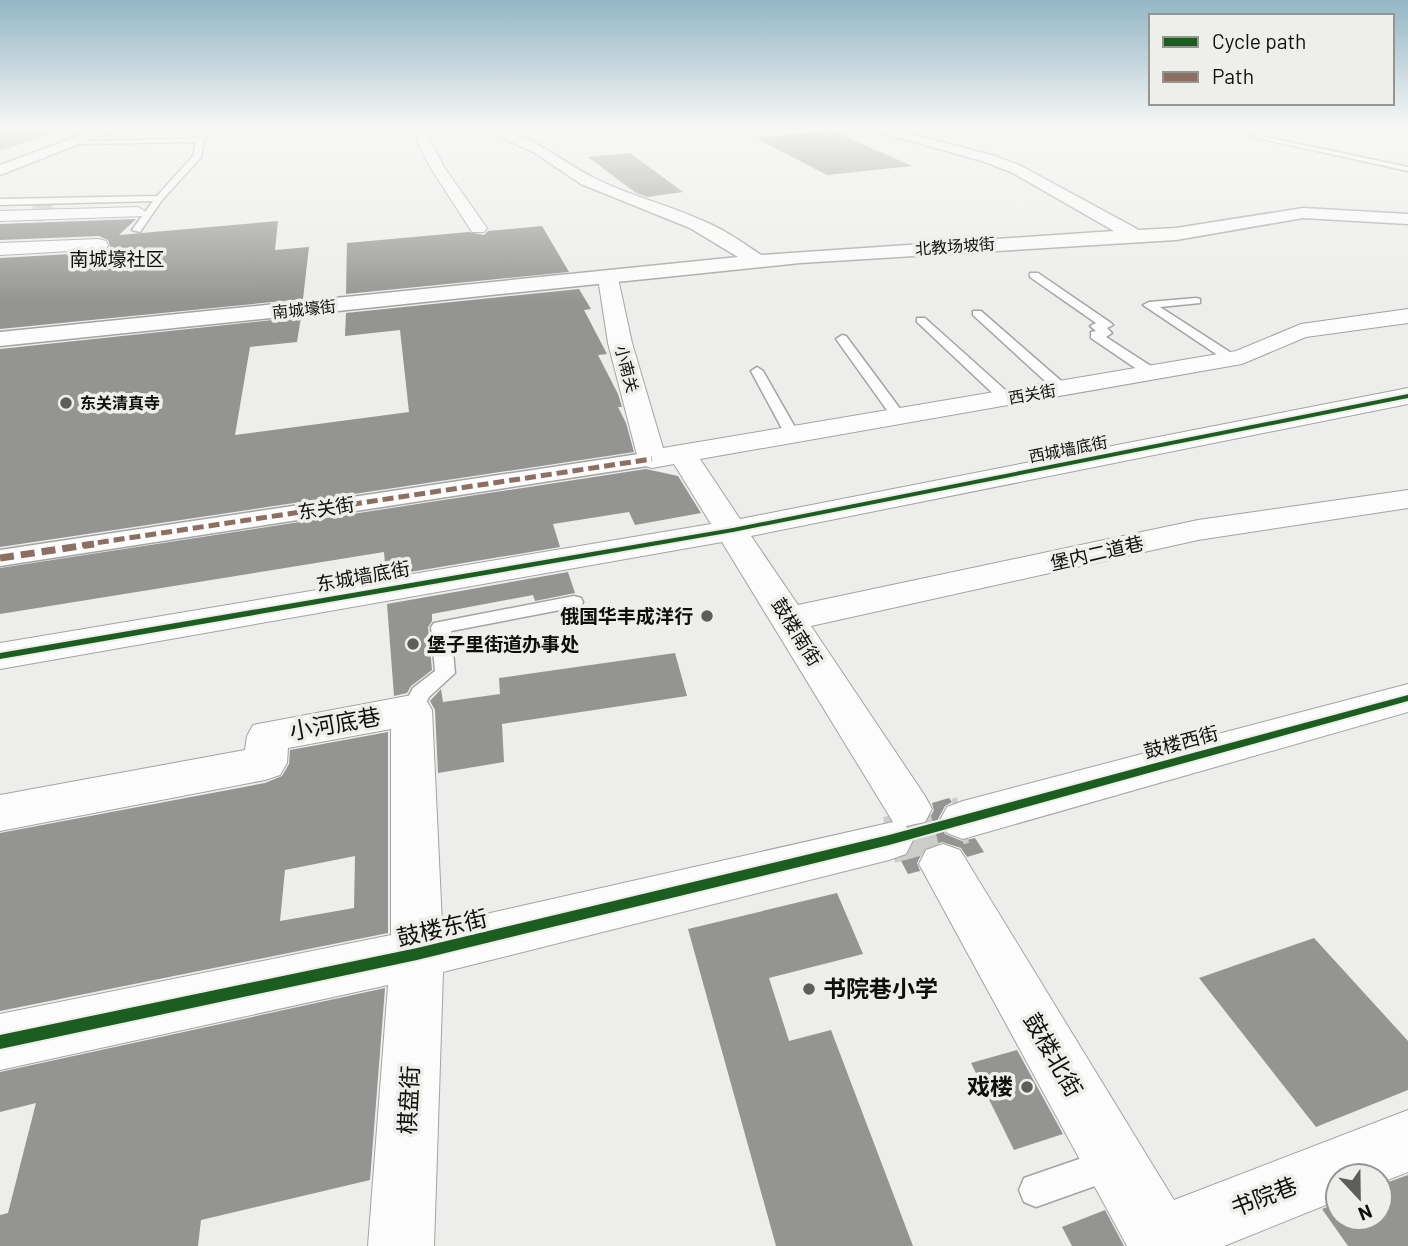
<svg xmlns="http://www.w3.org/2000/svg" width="1408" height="1246" font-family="Barlow,'Noto Sans SC',sans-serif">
<rect width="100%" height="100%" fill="#edeeeb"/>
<path fill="#b3ba8d" d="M0,128H68L0,151Z"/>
<g fill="#949492" fill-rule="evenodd">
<path d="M823,131H833L912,166L827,175L756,138Z"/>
<path d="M630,153L683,192L647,197L636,193L588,157Z"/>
<path d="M136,219L119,235L278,221L275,250L309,247L303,299L0,329V258L106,252L110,246L108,240L99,236L0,240V224Z"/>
<path d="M542,226L569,272L346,294L347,243L469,232L484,235L488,231Z"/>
<path d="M579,289L591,309L584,310L607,354L598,355L618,394L622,407H618L626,423L634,452L0,547V349L301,317L297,342L250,347L235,435L409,412L400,330L345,336L346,313Z"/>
<path d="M646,469L678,476L701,513L635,525L629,512L553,524L560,547L386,576L384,552L0,614V568Z"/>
<path d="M568,572L575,593L535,601L533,595L432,614V621L428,627L432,670L411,686L407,693L394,696L387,604Z"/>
<path d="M675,653L687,696L502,724L504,762L438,773L435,710L430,701L441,689L443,702L500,694L499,678Z"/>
<path d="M388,732V933L0,1011V833L265,783L282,776L289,764L290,750ZM355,856L354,908L280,921L285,870Z"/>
<path d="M949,798L952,802L945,806L938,819L945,834L962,841L975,838L984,852L967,857L961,848L942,842L924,849L917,863L920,871L908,874L900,859L908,855L915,841L910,828L927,823L934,810L932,803Z"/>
<path d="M837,893L863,954L769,978L789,1041L831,1030L913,1246H776L688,929Z"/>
<path d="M1314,938L1408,1041V1090L1316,1127L1199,978Z"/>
<path d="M385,988L370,1180L201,1220L198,1246H0V1215L8,1213L36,1103L0,1112V1072Z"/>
<path d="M1017,1050L1063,1134L1014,1150L971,1063Z"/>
<path d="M1408,1175V1246H1348L1322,1209L1338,1203V1218H1380V1185Z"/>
<path d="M1105,1210L1124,1246H1072L1062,1227Z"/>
</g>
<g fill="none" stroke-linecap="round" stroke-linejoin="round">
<path stroke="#cccdca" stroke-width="18" stroke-dasharray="18 9" stroke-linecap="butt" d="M36,214L57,204"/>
<path stroke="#cccdca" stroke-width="47" stroke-dasharray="47 24" stroke-linecap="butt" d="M889,840L963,820"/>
<defs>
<g id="service">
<path d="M204,128H211L204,140L201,157L162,200L140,232L132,230L153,201L0,205V199L157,196L193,156L196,142L76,144L72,142L198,138Z"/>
<path d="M1277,128H1291L1261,136L1408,167V171L1248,136Z"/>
<path d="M1030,273H1038L1111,323L1113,325L1107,328L1112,333L1106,337L1157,370V376H1147L1091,338V332L1096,331L1090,326L1096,323L1030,277Z"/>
<path d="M1196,298L1200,299V303L1160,307L1236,356V362H1228L1143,305L1149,302Z"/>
<path d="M973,311H981L1067,386V392H1057L973,315Z"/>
<path d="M917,318H925L1012,396V402H1002L917,322Z"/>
<path d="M842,335L846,336L904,414V420H894L836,339Z"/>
<path d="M757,367L763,371L800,436L798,439L793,440L786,436L751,371Z"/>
<path d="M574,596L581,598L583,602L581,606L451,631L455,673L429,697L420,715L412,718L404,715L401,710L413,688L435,671L431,627L434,623Z"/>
<path d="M1111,1148L1123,1152L1127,1164L1123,1176L1036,1207L1024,1202L1019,1190L1024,1178Z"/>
</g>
<path id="pedestrian" d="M652,452L660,454L663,459L660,464L0,566V550Z"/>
<g id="minor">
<path d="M417,128H431L427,134L444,167L487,228L484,232H472L430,167L413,133Z"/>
<path d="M138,207L146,212L144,216L0,221V211Z"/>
<path d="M99,239L106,241L108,245L106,249L0,255V243Z"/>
<path d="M608,272L615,274L618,278L632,343L663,448L1236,351L1301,324L1408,309V323L1306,337L1242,364L700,459L740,519L1408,388V404L751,536L798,605L1198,520L1408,490V508L1198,540L811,626L925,796L932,809L925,822L906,826L913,840L906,854L889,860L443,972L434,1246H368L388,985L0,1070V1014L391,935V729L288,748L287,763L280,775L265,780L0,831V795L245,750L247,736L253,725L412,695L426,700L432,710L442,924L893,822L722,542L0,669V643L711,524L674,464L652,468L642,465L638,459L608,343L598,278L601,274Z"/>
<path d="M1408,684V712L963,839L947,833L940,820L947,807L963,801Z"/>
<path d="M943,844L960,850L1174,1200L1408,1110V1172L1380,1183V1176H1338V1200L1224,1246H1127L919,864L926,850Z"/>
</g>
<path id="tertiary" d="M482,128C525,128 555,158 592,177C626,195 666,204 701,220C723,229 742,242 761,255L1114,231L1011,172L985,162L866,128H889L995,156L1021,166L1139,230L1176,228L1303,208L1408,214V224L1303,218L1176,240L800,263L0,346V332L738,257L690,228L581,184L535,153Z"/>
<path id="primary" d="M100,128H120L0,175V165Z"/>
</defs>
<use href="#service" stroke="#a3a3a1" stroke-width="3"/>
<use href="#pedestrian" stroke="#a3a3a1" stroke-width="3"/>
<use href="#minor" stroke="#a3a3a1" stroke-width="2"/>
<use href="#tertiary" stroke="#a3a3a1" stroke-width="3"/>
<use href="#primary" stroke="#a3a3a1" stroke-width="3"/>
<use href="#service" fill="#fcfcfc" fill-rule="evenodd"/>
<use href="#pedestrian" fill="#fcfcfc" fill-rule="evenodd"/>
<use href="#minor" fill="#fcfcfc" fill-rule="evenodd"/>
<use href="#tertiary" fill="#fcfcfc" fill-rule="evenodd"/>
<use href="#primary" fill="#fcfcfc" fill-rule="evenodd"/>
<path stroke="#8d6e63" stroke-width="5" stroke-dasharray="11 5" stroke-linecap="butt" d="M82,545L652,459"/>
<path stroke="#8d6e63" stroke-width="7" stroke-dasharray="14 7" stroke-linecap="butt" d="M0,558L94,544"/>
<defs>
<g id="cycleway">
<path d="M1408,394V398L733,532L0,659V653L733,528Z"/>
<path d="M1408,695V701L889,845L417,960L0,1049V1035L417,948L889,835Z"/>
</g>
</defs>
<use href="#cycleway" stroke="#eeefea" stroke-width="4"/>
<use href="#cycleway" fill="#1b5e20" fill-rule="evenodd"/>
</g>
<linearGradient id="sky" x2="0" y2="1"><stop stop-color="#93b6c4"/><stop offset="0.42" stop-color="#f7f7f6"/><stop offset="1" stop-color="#f7f7f6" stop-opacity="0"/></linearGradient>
<rect width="1408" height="303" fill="url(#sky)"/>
<g fill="#5d5e5b" stroke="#eeefea" stroke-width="2.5">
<circle cx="66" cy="403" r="7"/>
<circle cx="707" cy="616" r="7"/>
<circle cx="413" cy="644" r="7"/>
<circle cx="809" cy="989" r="7"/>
<circle cx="1027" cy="1087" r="7"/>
</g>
<g text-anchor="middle" stroke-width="7" stroke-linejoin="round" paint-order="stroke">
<g font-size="16" fill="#0f100e" stroke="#eeefea">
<text transform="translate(955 246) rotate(-4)" y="6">北教场坡街</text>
<text transform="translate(304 309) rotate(-6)" y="6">南城壕街</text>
<text transform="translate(627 369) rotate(75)" y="6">小南关</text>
<text transform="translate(1032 394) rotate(-10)" y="6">西关街</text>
<text transform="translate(1068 449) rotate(-11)" y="6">西城墙底街</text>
</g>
<g font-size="16" font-weight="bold" fill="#0f100e" stroke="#eeefea" text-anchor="start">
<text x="80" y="409">东关清真寺</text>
</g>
<g font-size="19" fill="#0f100e" stroke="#eeefea">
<text x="117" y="266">南城壕社区</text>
</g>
<g font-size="19" fill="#0f100e" stroke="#eeefea">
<text transform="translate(326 508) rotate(-9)" y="7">东关街</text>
<text transform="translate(1097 553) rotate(-13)" y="7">堡内二道巷</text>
<text transform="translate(363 576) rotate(-10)" y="7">东城墙底街</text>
<text transform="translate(797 632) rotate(58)" y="7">鼓楼南街</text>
<text transform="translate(1181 742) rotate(-15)" y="7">鼓楼西街</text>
</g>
<g font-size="19" font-weight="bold" fill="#0f100e" stroke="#eeefea" text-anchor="end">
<text x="693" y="623">俄国华丰成洋行</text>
<text x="427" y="651" text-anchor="start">堡子里街道办事处</text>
</g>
<g font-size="23" fill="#0f100e" stroke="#eeefea">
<text transform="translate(335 724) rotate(-10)" y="8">小河底巷</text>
<text transform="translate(442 928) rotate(-13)" y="8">鼓楼东街</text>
<text transform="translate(1053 1055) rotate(60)" y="8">鼓楼北街</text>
<text transform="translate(409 1100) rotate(-87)" y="8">棋盘街</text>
<text transform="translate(1264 1197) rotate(-21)" y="8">书院巷</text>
</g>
<g font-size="23" font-weight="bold" fill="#0f100e" stroke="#eeefea" text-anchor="start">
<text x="823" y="997">书院巷小学</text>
<text x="1013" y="1095" text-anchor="end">戏楼</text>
</g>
</g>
<rect x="1149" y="14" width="245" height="91" fill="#eeefea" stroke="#959692" stroke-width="2"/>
<rect x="1163" y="37" width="35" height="10" fill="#1b5e20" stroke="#959692" stroke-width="2"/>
<text x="1212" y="49" font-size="21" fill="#0f100e">Cycle path</text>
<rect x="1163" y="72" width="35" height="10" fill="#8d6e63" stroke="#959692" stroke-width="2"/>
<text x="1212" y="84" font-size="21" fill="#0f100e">Path</text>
<g transform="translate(1359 1197) rotate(158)"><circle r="33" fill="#eeefea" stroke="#959692" stroke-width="2"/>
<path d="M0-5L12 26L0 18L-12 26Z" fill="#5d5e5b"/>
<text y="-10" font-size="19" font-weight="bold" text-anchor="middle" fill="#0f100e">N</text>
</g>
</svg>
